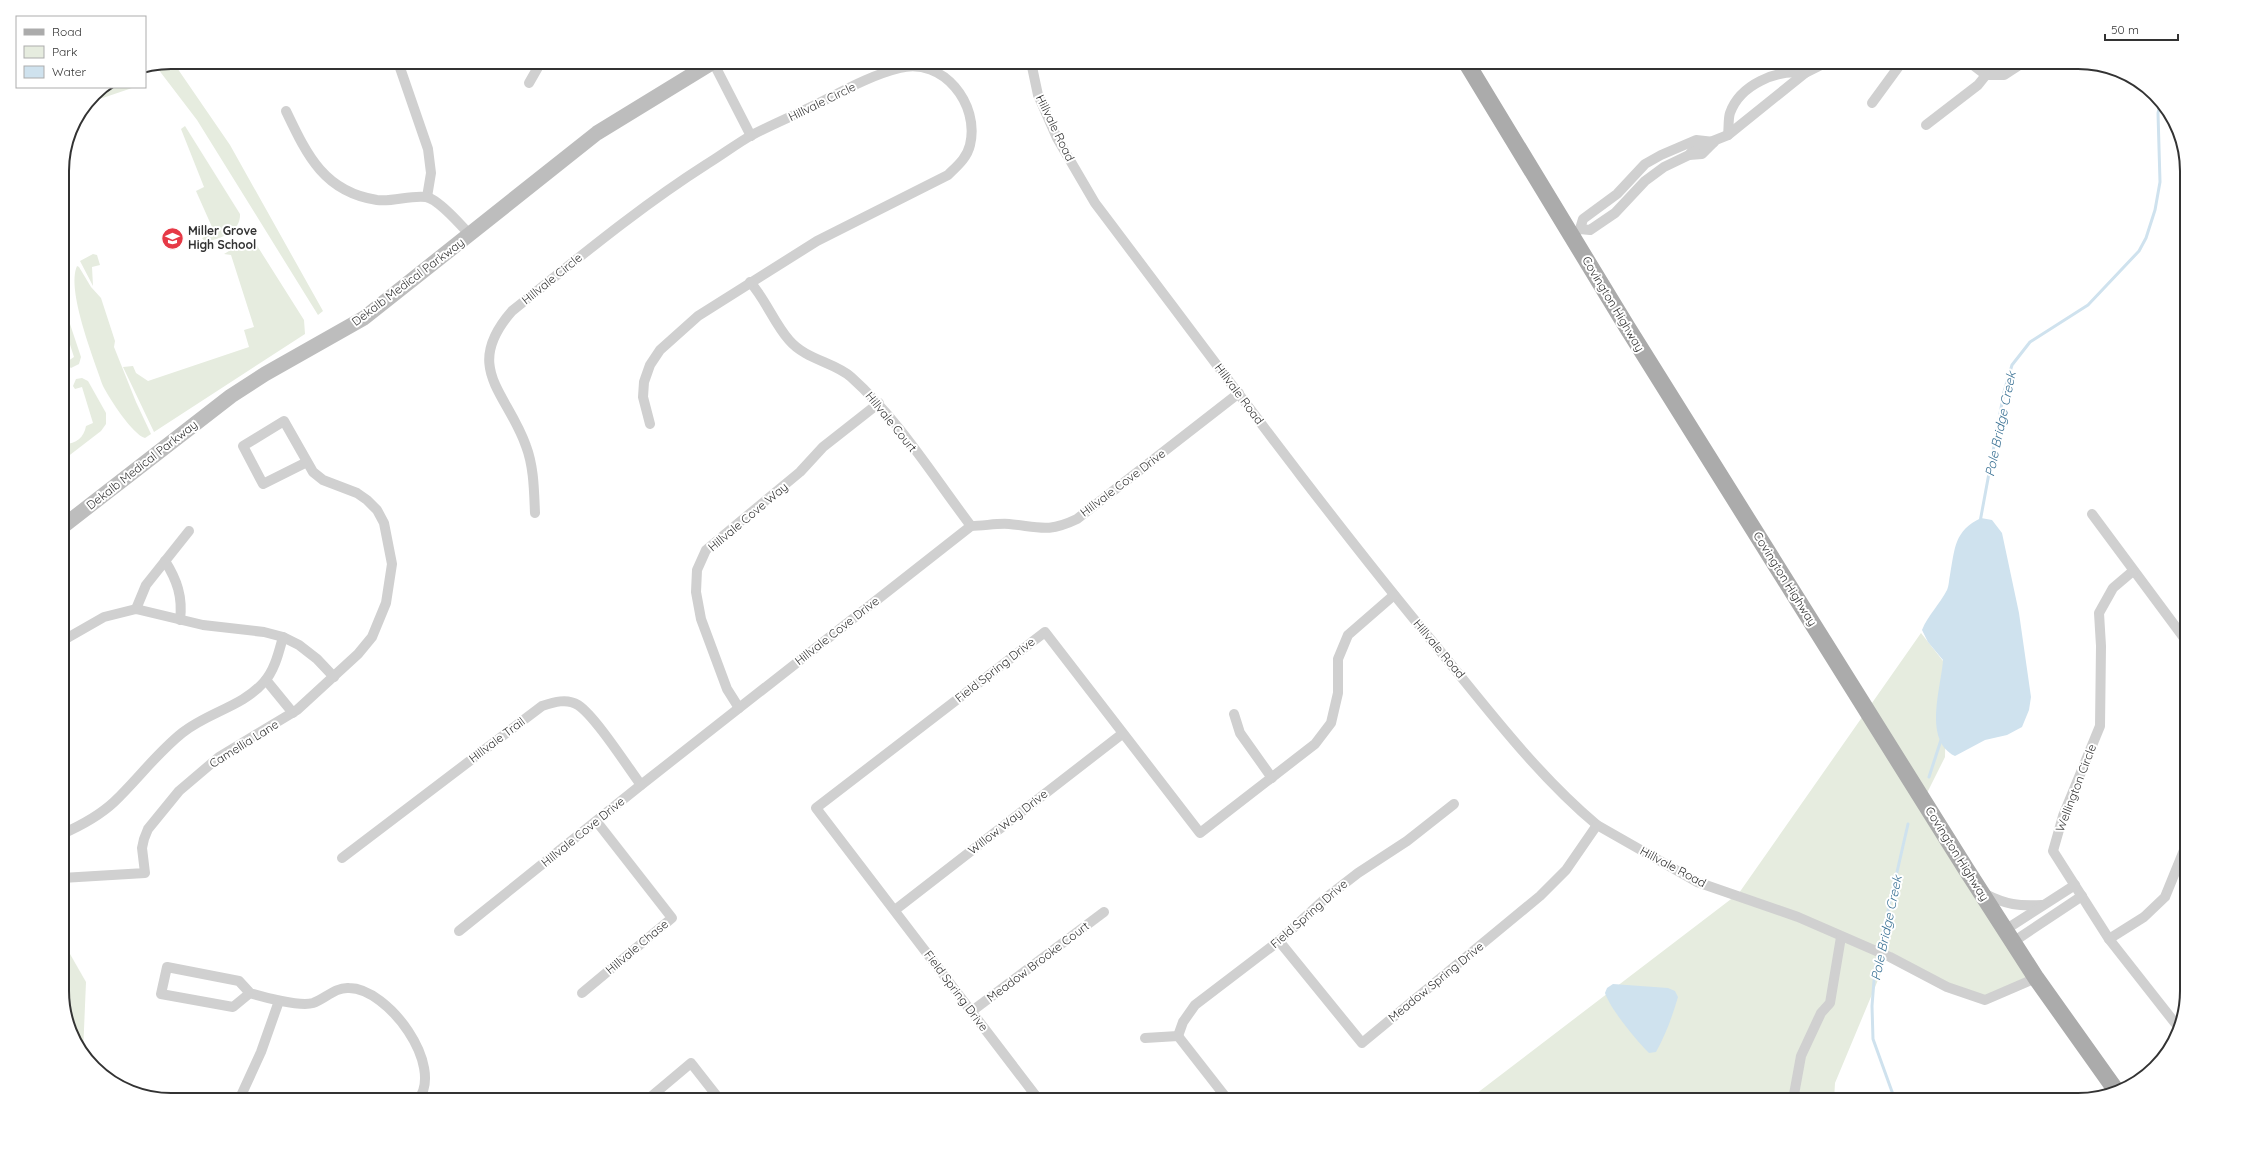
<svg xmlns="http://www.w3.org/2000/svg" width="2249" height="1162" font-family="Quicksand,sans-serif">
<rect width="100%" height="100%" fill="#fff"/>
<g fill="#e6ecdf">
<path d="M173,62L230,145L323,311L318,315L197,120L155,65Z"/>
<path d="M105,87H135L88,103L94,94Z"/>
<path d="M185,126L240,214C241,232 220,239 205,242L202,238L212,234L210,229L212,227L196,191L204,187L181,129Z"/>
<path d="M244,242L256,244L304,320L305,334L154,432L123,367L133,366L136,373L148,381L249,347L244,330L254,327L231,255L224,254Z"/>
<path d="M93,254L97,255L100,265L92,267L93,286L80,261Z"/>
<path d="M77,266L79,267L91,287L101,298L115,341L114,347L136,402L151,434L145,438C133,435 109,398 103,386C94,359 66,290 77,266Z"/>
<path d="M62,300L81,357L79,364L71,368L65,363L74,357L62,320Z"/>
<path d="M82,378L88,381L106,413V424L101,431L62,461V444C75,445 84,438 86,426L93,423L82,387L75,389L73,386L76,379Z"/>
<path d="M1921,633L1947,666L1945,757L1924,799L2029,980L1985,1000L1888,956L1835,1083L1834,1100H1468L1739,893Z"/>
<path d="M62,940L86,982L83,1053L62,998Z"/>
</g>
<g fill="#cfe2ee">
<path d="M1981,518L1992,520L2002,533L2019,613L2031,697L2029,710L2022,727L2007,735L1985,740L1955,756C1923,740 1941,689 1943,660L1928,642L1922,630C1928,615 1940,604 1947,590C1949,586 1949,579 1950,575C1955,548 1954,531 1981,518Z"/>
<path d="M1613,984L1668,988L1675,991L1678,997C1672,1017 1666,1034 1656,1052L1649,1053C1636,1040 1611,1010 1605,993L1607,988Z"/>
</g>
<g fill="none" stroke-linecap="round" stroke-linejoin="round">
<g stroke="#cfe2ee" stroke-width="3">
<path d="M1980,522L2004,392L2012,365L2030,342L2088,305L2139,251L2146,238L2155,210L2160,182L2158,113L2160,104"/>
<path d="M1929,777L1941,740"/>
<path d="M1895,1100L1873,1039L1872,1006L1875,968L1908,824"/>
</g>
<g stroke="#d0d0d0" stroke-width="10">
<path d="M398,62L428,149L431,173L427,197"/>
<path d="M713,62L751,136"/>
<path d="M1031,62L1038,95L1057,138L1095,203C1207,351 1317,502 1436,646C1486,707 1537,775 1597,825L1697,882L1798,917L1890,957L1947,987L1985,1000L2036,978"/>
<path d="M1969,62L1986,75H2004L2024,62"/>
<path d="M529,83L541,62"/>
<path d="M1872,103L1902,62"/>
<path d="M286,111C307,155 324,192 377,200C393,202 410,195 426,197C438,199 461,225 470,235"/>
<path d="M1926,125L1978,85L1986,75"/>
<path d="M1728,135C1729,128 1728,119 1730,113C1740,85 1776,69 1805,73"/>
<path d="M1689,155L1693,150L1698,147L1728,135L1805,73L1827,62"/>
<path d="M1580,229L1583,219L1617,194L1645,164L1661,155L1696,140L1714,142"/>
<path d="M1572,235L1580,229L1590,230L1615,213L1645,181L1664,167L1689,155L1702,154L1714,142"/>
<path d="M750,282C766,300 774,323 789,340C806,360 834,362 851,377C899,420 933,476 971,526"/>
<path d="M535,513C534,491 534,467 526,446C507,392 462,368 512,311C576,260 638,208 707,164C722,155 736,144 752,135C773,124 795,115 817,104C843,91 871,75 900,68C943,57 980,104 970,145C967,158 957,166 948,175L817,241L698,316L660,350L650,365L644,382L643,397L650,424"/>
<path d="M2092,514L2187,642"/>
<path d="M165,561C177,580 183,597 180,620"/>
<path d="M2133,571L2113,588L2099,613L2101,646L2100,726L2063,816L2053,851L2109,939L2175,1023L2180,1021"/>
<path d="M136,609L146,585L189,531"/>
<path d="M62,641L104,617L136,609L203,625L264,632L283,637L299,645L317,659L334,677"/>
<path d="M266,680L293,713"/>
<path d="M739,708L727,689L701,619L696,592L697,570L706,550L800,472L823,447L879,403"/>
<path d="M1234,714L1240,733L1272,778"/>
<path d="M62,834C80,826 99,816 114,802C137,780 157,753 182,733C208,712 242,707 264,682C275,670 279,651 283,637"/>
<path d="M342,858L542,706C554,702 567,698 578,705C595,716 627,766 641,785"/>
<path d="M62,878L145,873L142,848L144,839L148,829L179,791L219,757L297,710L358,654L372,637L386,603L392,564L384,523L377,510L367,500L357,493L323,480L313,472L284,421L243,446L263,484L307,462"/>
<path d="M1985,894C2007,905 2018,906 2042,905"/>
<path d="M895,910L1122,734"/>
<path d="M2005,930L2075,885"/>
<path d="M459,931L641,785L971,526C984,526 997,523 1009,524C1039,527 1048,533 1077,519L1239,393"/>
<path d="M2109,939L2144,917L2165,897L2187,843"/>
<path d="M1279,941L1362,1043L1540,896L1566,870L1597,825"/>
<path d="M2013,942L2082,896"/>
<path d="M250,993L239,981L167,967L161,994L233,1007L250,993C263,997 300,1007 313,1003C325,999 335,987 349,988C388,988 445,1066 418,1100"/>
<path d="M582,993L672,918L597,822"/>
<path d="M972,1011L1104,912"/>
<path d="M1178,1036L1183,1022L1195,1005L1279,941L1327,897L1358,873L1407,841L1454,804"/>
<path d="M1145,1038L1178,1036L1228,1100"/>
<path d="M239,1100L261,1052L279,1001"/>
<path d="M647,1100L691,1063L720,1100"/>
<path d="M1039,1100L816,808L1045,632L1200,833L1315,744L1331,723L1338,693V659L1348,635L1394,595"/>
<path d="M1793,1100L1801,1056L1821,1013L1830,1003L1841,937"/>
</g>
<path stroke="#bdbdbd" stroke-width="15" d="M62,527L231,396L265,374L364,318L597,133L713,62"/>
<path stroke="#ababab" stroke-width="17" d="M1466,62L1627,327L1966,869L2036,978L2115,1089"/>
</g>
<defs>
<symbol id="school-disc" viewBox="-11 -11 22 22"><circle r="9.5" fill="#e63946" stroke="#fff"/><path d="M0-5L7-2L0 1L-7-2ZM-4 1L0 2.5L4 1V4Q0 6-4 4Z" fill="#fff"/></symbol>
</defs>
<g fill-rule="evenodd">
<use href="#school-disc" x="160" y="226" width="25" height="25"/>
</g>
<g text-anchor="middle" stroke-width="4" stroke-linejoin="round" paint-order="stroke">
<g font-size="12" fill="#333" stroke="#fff">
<text transform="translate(822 102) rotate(-26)" y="4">Hillvale Circle</text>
<text transform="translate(1055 128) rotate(64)" y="4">Hillvale Road</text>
<text transform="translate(552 279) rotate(-39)" y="4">Hillvale Circle</text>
<text transform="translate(408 282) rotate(-37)" y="4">Dekalb Medical Parkway</text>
<text transform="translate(1613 304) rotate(59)" y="4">Covington Highway</text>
<text transform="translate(1239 394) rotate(53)" y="4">Hillvale Road</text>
<text transform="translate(891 422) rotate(51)" y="4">Hillvale Court</text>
<text transform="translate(142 465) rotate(-38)" y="4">Dekalb Medical Parkway</text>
<text transform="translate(1123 483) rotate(-37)" y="4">Hillvale Cove Drive</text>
<text transform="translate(748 517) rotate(-40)" y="4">Hillvale Cove Way</text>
<text transform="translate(1785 579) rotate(58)" y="4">Covington Highway</text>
<text transform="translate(837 631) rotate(-38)" y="4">Hillvale Cove Drive</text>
<text transform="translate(1439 649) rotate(50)" y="4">Hillvale Road</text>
<text transform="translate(995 670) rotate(-38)" y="4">Field Spring Drive</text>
<text transform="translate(497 740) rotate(-37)" y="4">Hillvale Trail</text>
<text transform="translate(244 744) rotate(-32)" y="4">Camellia Lane</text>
<text transform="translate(2076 788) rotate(-69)" y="4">Wellington Circle</text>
<text transform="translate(1008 822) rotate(-38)" y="4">Willow Way Drive</text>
<text transform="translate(583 832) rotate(-39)" y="4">Hillvale Cove Drive</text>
<text transform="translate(1957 854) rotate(58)" y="4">Covington Highway</text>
<text transform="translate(1673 867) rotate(28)" y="4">Hillvale Road</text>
<text transform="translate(1309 914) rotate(-41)" y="4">Field Spring Drive</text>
<text transform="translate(637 947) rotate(-40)" y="4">Hillvale Chase</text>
<text transform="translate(1038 962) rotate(-37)" y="4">Meadow Brooke Court</text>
<text transform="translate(1436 982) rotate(-39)" y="4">Meadow Spring Drive</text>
<text transform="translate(956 991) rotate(53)" y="4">Field Spring Drive</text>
</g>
<g font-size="12" font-weight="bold" fill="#333" stroke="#fff" text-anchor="start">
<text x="188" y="235">Miller Grove<tspan x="188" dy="14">High School</tspan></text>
</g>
<g font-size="13" font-style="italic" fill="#3f7597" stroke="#fff">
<text transform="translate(2000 424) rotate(-78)" y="5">Pole Bridge Creek</text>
<text transform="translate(1886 928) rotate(-78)" y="5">Pole Bridge Creek</text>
</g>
</g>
<path d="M0 0H2249V1162H0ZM171 69H2078A102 102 0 0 1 2180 171V991A102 102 0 0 1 2078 1093H171A102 102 0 0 1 69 991V171A102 102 0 0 1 171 69Z" fill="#fff" fill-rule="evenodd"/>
<path fill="none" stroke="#333" stroke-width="2" d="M171 69H2078A102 102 0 0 1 2180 171V991A102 102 0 0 1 2078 1093H171A102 102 0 0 1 69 991V171A102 102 0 0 1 171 69Z"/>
<rect x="16" y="16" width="130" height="72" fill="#ffffff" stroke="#adadad"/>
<rect x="24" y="29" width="20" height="6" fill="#ababab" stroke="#adadad"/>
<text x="52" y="36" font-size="12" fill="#333333">Road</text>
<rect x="24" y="46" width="20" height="12" fill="#e6ecdf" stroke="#adadad"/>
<text x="52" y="56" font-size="12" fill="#333333">Park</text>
<rect x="24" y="66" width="20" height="12" fill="#cfe2ee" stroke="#adadad"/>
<text x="52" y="76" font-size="12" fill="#333333">Water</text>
<path d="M2105 34v6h73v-6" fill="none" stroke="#333333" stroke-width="2"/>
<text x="2111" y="34" font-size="12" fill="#333333" stroke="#ffffff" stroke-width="3" paint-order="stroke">50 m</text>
</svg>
